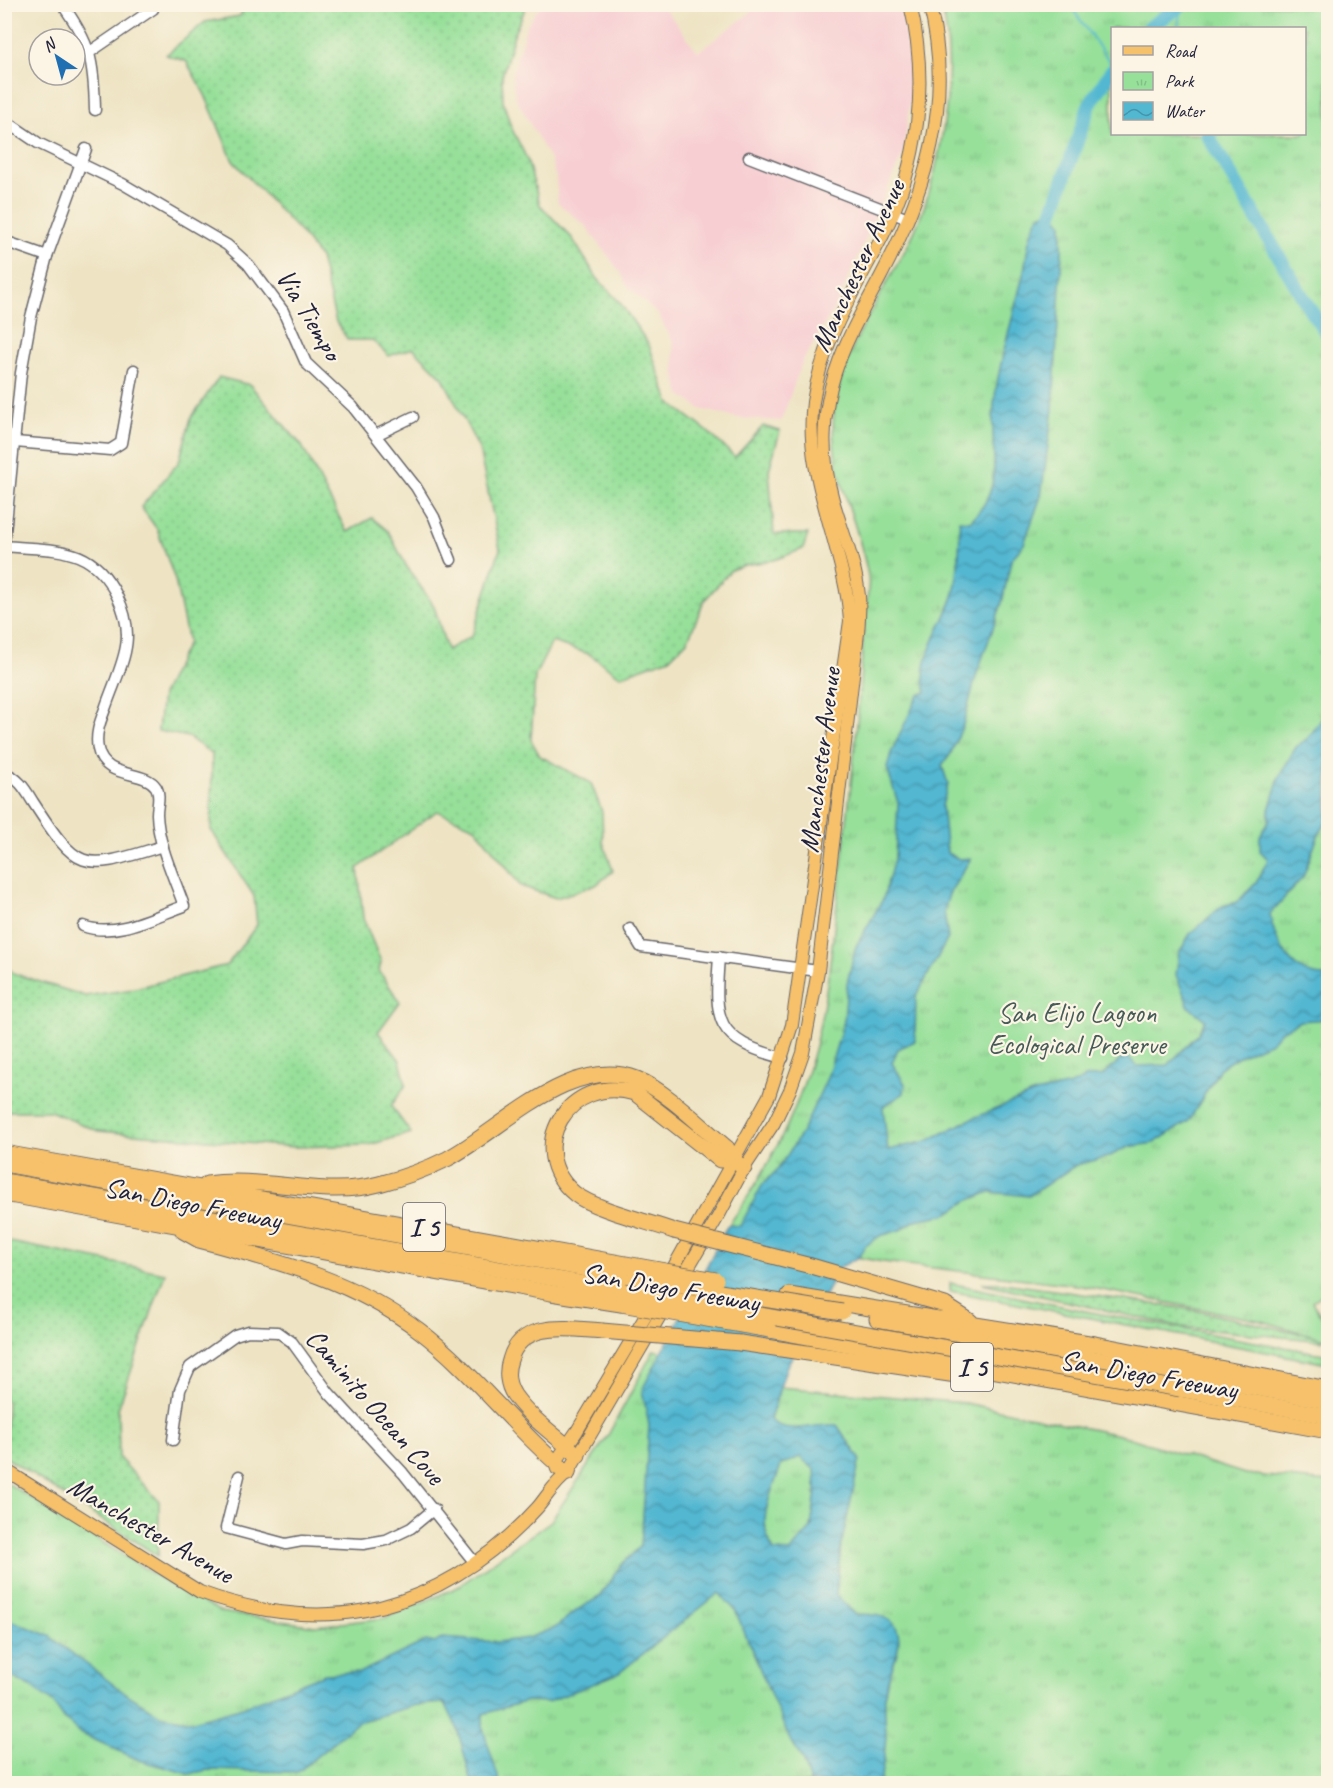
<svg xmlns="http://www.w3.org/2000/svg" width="1333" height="1788" font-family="Caveat,sans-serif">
<defs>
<pattern id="grass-dots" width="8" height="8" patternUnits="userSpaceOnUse" patternTransform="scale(1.5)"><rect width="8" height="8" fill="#97e09a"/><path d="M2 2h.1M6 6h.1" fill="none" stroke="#82c086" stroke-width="1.8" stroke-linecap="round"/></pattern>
<pattern id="park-tufts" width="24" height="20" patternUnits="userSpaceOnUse" patternTransform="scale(1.5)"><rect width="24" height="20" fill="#97e09a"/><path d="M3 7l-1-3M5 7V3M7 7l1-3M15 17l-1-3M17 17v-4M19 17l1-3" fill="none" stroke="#82c086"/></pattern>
<pattern id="water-waves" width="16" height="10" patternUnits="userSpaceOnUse" patternTransform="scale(1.5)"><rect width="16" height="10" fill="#52b7d1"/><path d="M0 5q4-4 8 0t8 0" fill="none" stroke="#4494ab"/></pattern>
</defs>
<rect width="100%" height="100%" fill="#fcf5e5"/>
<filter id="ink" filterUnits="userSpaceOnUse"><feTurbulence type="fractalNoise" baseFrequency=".0167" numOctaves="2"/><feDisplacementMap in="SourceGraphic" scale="12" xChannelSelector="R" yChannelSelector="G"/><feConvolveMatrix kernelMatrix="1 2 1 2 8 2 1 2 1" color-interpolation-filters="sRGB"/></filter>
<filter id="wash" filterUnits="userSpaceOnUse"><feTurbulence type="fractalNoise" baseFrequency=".008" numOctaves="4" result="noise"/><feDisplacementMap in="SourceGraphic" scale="24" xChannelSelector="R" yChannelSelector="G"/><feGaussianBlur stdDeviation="1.35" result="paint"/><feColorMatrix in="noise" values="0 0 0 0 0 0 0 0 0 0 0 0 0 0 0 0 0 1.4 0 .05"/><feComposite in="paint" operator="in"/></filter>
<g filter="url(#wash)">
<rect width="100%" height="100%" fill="#eee4c4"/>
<path fill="#f7cfd3" d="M541,5H662L698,52L761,5H901L912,84L903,153L838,301L802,362L781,421L739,418L701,409L681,395L675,375L673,342L658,314L628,287L621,273L586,226L558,203L556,177L550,159L516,98L512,75L527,25Z"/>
<g fill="url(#grass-dots)" stroke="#5c816a" stroke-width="1.5">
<path d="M245,5H527L515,31L502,76L503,101L511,127L527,159L540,205L572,238L597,278L621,304L649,345L669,402L707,431L735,457L763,426L780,431L769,470L774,534H808L803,549L774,560L745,565L731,570L704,601L688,640L670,658L620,676L589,654L552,642L535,676L531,740L540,756L591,783L602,812L603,842L613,871L596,885L556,898L521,886L475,827L437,811L358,868L363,918L381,962L379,971L400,1002L378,1032L400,1060L406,1085L391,1106L411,1133L369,1145L294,1147L98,1131L50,1111H5V966L15,974L85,996L127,990L227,965L257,925L254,896L211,830L212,754L188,737L158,731L162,695L188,642L175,580L157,529L141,507L179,462L191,418L219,377L250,385L302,446L347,532L372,518L388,531L407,567L434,606L447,650L472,636L500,549L479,449L443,378L413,348L389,356L372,340H348L336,322L320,258L301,233L233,161L205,95L186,61L166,55L205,22L240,16Z"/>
<path d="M5,1241L165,1273L118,1409L119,1458L159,1501L158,1556L5,1457L7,1402L4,1399Z"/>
<path d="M950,1283L1090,1312L1328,1355V1364L950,1291Z"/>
<path d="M982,1283H1003L1189,1309L1322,1338V1341L1182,1327Z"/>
</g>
<g fill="url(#park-tufts)" stroke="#5c816a" stroke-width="1.5" fill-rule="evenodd">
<path d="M941,5H1328V1290L1312,1302L1328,1326V1340L1262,1321L1077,1285L883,1262L723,1233C755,1189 785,1138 803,1086C824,1027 830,965 837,903C845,839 853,775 858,711C860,679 863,647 865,615C866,603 870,588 868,576C859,521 828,471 834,413C841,352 881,296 909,243C940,181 960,72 941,5ZM1112,28H1304V134H1112Z"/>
<path d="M654,1350L779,1387L965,1403L1124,1436L1245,1474L1328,1482V1783H5L4,1481L176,1588L221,1612L315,1626L385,1618L456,1588L551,1521L607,1437Z"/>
</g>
<path fill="url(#water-waves)" stroke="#3a6c86" stroke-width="1.5" fill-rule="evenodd" d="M1051,210L1062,223V252L1053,409L1041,496L1024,544L1011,560L1002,603L977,673L963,725L950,755L942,765L948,784L942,806L947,853L959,859L971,858L949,894L944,911L948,938L916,997L915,1041L898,1049L892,1063L905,1084L904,1093L883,1107L888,1150L927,1141L971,1119L1035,1093L1071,1085L1087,1077L1102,1076L1126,1055L1137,1066L1168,1065L1198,1034L1205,1020L1189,1007L1176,975L1179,953L1190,934L1222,906L1237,902L1256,883L1268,859L1260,851V837L1269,820V810L1279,777L1296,747L1308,738L1328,710V820L1318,836L1303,877L1270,914C1275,944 1293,978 1328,976V1019L1300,1021L1281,1031L1271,1042L1237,1057L1220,1068L1189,1121L1154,1143L1128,1147L1108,1157L1076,1165L1029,1196L990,1192L967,1201L947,1214L916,1220L900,1230L880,1236L864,1247L859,1257L840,1267L786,1368L770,1420C788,1436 815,1423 837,1425L860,1459L841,1546L836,1595L855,1614C868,1615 884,1613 894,1624C907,1641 890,1669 886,1687C883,1704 886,1720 886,1737C885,1753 883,1768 880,1783H810L802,1759L789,1738L735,1610L719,1593L619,1673L548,1702L527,1701L483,1714V1729L500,1783H472L457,1728L445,1703L416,1705L358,1722L298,1772L208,1770L189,1774L139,1760L82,1734L65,1720L54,1704L30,1686L5,1674V1618L48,1635L122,1691L160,1715L193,1721L243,1707L324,1674L361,1672L426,1641L435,1643L442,1638L498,1642L528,1638L555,1628L575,1611L599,1597L621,1565L641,1546L649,1425L642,1390L728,1225L740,1226L763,1184L779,1168L802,1132L827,1078L844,1021L847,983L856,946L883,899L895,856L898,803L887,768L891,753L915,702L919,695L926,692C916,657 945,626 954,593C958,577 961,536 959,520L970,521C1008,487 988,448 994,405C999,359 1014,315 1024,271C1028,250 1028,232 1040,215ZM800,1457L815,1470L816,1491L811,1528L790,1552L774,1551C755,1519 771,1496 781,1465Z"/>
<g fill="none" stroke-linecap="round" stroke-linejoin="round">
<g stroke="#52b7d1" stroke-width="2">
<path d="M1069,4L1112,65"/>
<path d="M1178,28L1181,4"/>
</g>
<g stroke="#52b7d1" stroke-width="14">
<path d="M1149,28L1181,5"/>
<path d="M1207,134L1311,311L1328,335"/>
<path d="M1047,228L1090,104L1112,70"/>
</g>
</g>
</g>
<g filter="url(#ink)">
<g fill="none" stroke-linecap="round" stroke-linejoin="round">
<defs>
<g id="minor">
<path d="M62,4C91,44 94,62 95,110"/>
<path d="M90,52L153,9"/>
<path d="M4,120L38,143L123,184L227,245L248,264L283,311L306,363L353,407L416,487L434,517L451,560"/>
<path d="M749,157L908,219"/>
<path d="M4,241L47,256"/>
<path d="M376,435L413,417"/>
<path d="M15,442L110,450L121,443L134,370"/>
<path d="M4,543L21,373L31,317L47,256L86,149"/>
<path d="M4,546C55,551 92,544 117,596C139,640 120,665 105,709C100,722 95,734 98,749C104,780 144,769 156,787C161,795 157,805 157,814C158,845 174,877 184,906C153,917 115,938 83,926"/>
<path d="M4,773C19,778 25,789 33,802C80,875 83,870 163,846"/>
<path d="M630,929L641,947L818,971"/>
<path d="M719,957C714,1021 715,1040 783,1058"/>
<path d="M173,1440L180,1390L190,1367L235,1335L248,1331L278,1332L292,1342L329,1393L403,1473L475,1563"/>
<path d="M239,1476L226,1528L286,1544L302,1541L363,1544L386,1540L411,1528L434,1509"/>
</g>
<g id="major">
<path d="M667,1279L769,1096L792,1025L850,621C845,548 803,476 813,402C822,340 855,290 883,235C919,164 929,82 910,4"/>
<path d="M4,1469L200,1592C315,1634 417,1618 509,1536C519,1527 529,1517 538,1507C548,1495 555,1482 568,1473L719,1215L744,1168L774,1123L790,1090L803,1053L818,971L858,633C859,621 860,608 859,596C856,563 842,532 833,500C824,468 822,433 828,401C836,355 860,316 881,276C926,191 955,100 929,4"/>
<path d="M557,1469L555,1463L577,1431L654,1302"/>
</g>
<g id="highway">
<path d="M4,1153L654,1269"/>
<path d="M4,1164L647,1280"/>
<path d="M4,1181L624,1291"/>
<path d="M207,1184C264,1175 322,1199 379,1184C402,1178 425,1170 447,1159C502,1130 570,1054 637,1079C665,1090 703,1128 727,1148L733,1160L744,1168"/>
<path d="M4,1194L551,1293L621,1304"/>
<path d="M183,1231L199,1240C277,1261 355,1281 420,1331C474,1372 515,1430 568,1473"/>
<path d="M674,1231C649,1222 594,1209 575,1194C522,1150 569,1073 635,1093L720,1160H733"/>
<path d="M811,1266L945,1305L970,1321"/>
<path d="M789,1295L1095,1344L1328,1389"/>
<path d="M877,1319L1328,1401"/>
<path d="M770,1330L1328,1431"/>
<path d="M740,1343L963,1376"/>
<path d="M1180,1389L1328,1416"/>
<path d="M578,1455C557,1437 530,1418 514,1395C507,1384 506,1371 510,1360C521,1319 571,1329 602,1331"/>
</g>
</defs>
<use href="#minor" stroke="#69666b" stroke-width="13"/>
<use href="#major" stroke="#69666b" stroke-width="14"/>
<use href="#highway" stroke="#69666b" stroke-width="17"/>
<use href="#minor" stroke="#fff" stroke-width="10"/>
<use href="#major" stroke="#f6c16b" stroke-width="12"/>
<use href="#highway" stroke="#f6c16b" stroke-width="15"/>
<defs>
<g id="highway-bridge">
<path d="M674,1231L811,1266"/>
<path d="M654,1269L716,1280"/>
<path d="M647,1280L842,1312"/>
<path d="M624,1291L1180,1389"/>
<path d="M621,1304L770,1330"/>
<path d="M602,1331L740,1343"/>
</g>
</defs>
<use href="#highway-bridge" stroke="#69666b" stroke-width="17" stroke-linecap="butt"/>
<use href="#highway-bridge" stroke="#f6c16b" stroke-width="15"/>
</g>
</g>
<g text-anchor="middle" stroke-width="4.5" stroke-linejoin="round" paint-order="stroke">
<g fill="#fcf5e5" stroke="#63616e" stroke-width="1.5">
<rect x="403" y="1203" width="42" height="48" rx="4.5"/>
<rect x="951" y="1343" width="42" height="48" rx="4.5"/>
</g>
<g font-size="27" font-weight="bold" fill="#22223b">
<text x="424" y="1236">I 5</text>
<text x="972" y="1376">I 5</text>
</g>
<g font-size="28" fill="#22223b" stroke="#fcf5e5">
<text transform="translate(857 265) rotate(-65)" y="10">Manchester Avenue</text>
<text transform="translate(310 314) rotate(59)" y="10">Via Tiempo</text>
<text transform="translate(819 760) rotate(-83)" y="10">Manchester Avenue</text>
<text transform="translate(193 1203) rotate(11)" y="10">San Diego Freeway</text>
<text transform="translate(671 1287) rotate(10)" y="10">San Diego Freeway</text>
<text transform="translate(1149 1374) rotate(10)" y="10">San Diego Freeway</text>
<text transform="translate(376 1406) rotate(49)" y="10">Caminito Ocean Cove</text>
<text transform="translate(151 1529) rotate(30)" y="10">Manchester Avenue</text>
</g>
<g font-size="28" fill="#455b58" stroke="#fcf5e5">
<text x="1077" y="1022">San Elijo Lagoon<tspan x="1077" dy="32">Ecological Preserve</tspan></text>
</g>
</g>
<rect width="1333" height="1788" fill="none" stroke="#fcf5e5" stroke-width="24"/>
<rect x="1111" y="27" width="195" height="108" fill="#fcf5e5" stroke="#a5a1a1" stroke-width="1.5"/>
<rect x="1123" y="46" width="30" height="9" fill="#f6c16b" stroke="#a5a1a1" stroke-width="1.5"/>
<text x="1165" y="57" font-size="18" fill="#22223b">Road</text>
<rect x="1123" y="72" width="30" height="18" fill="url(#park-tufts)" stroke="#a5a1a1" stroke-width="1.5"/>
<text x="1165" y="87" font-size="18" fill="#22223b">Park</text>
<rect x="1123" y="102" width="30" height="18" fill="url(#water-waves)" stroke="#a5a1a1" stroke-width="1.5"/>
<text x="1165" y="117" font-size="18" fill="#22223b">Water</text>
<g transform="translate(57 57) rotate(324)"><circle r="28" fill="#fcf5e5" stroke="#a5a1a1" stroke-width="1.5"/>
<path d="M0-4.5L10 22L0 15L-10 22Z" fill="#1f6fb2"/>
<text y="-9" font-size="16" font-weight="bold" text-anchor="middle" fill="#22223b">N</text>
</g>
</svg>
